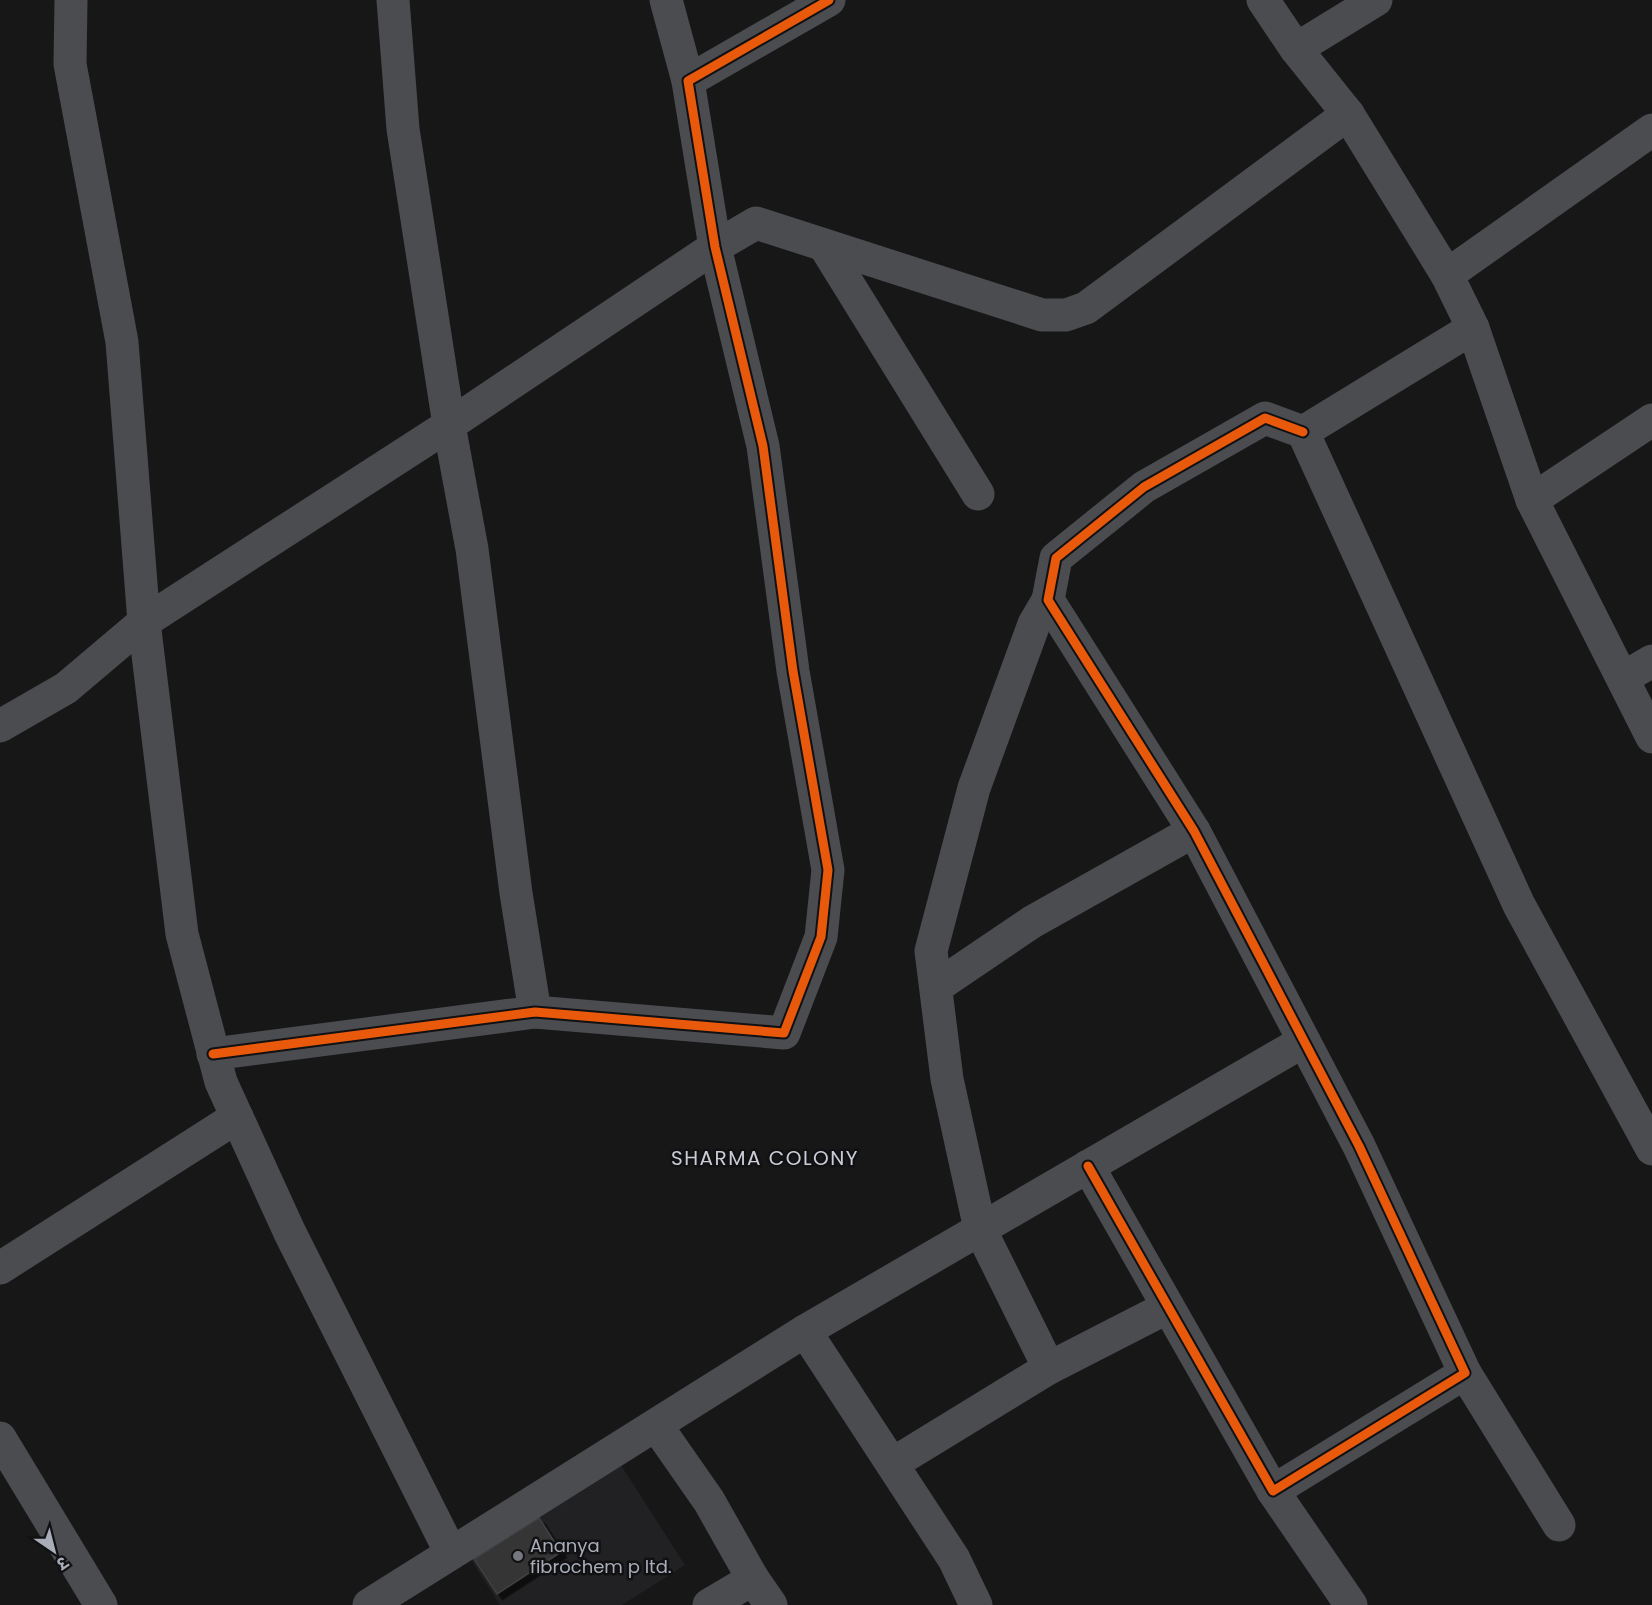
<svg xmlns="http://www.w3.org/2000/svg" width="1652" height="1605" font-family="Poppins,'Noto Sans Devanagari',sans-serif">
<defs>
<filter id="shadow"><feDropShadow dx="5.5" dy="5.5" stdDeviation="0" flood-color="#0009"/></filter>
</defs>
<rect width="100%" height="100%" fill="#171717"/>
<path fill="#212123" d="M617,1459L685,1565L622,1605H500L468,1555Z"/>
<path fill="#353536" stroke="#3f4043" stroke-width="1.5" filter="url(#shadow)" d="M539,1518L561,1552L497,1594L474,1559Z"/>
<g fill="none" stroke-linecap="round" stroke-linejoin="round">
<g stroke="#4b4c50" stroke-width="33">
<path d="M71,0L70,64L122,342L144,622L182,934L221,1082L290,1233L451,1553"/>
<path d="M393,0L403,129L449,425L472,549L516,893L535,1012"/>
<path d="M666,0L688,81"/>
<path d="M1263,0L1296,49L1348,114L1447,275"/>
<path d="M1296,49L1376,0"/>
<path d="M1652,130L1447,275L1473,328L1532,500L1652,737"/>
<path d="M824,245L978,494"/>
<path d="M1473,328L1303,432L1519,905L1652,1149"/>
<path d="M1532,500L1652,420"/>
<path d="M1048,600L1034,624L974,788L931,951L947,1079L980,1229L1049,1368"/>
<path d="M1623,678L1652,661"/>
<path d="M0,726L66,688L144,622L449,425L715,247L756,223L1042,315H1066L1086,308L1348,114"/>
<path d="M936,987L1032,922L1194,831"/>
<path d="M213,1054L535,1012L784,1033L821,937L828,870L793,671L763,446L715,247L688,81L829,0"/>
<path d="M1088,1166L1273,1491L1465,1373L1359,1146L1194,831L1048,600L1056,558L1144,487L1265,418L1303,432"/>
<path d="M0,1268L237,1117"/>
<path d="M805,1331L954,1559L976,1605"/>
<path d="M1465,1373L1559,1525"/>
<path d="M656,1425L709,1501L753,1579"/>
<path d="M0,1438L101,1605"/>
<path d="M892,1464L1049,1368L1168,1307"/>
<path d="M1273,1491L1351,1605"/>
<path d="M369,1605L805,1331L1304,1041"/>
<path d="M709,1605L753,1579L771,1605"/>
</g>
<defs>
<g id="cycleway">
<path d="M213,1054L535,1012L784,1033L821,937L828,870L793,671L763,446L715,247L688,81L829,0"/>
<path d="M1088,1166L1273,1491L1465,1373L1359,1146L1194,831L1048,600L1056,558L1144,487L1265,418L1303,432"/>
</g>
</defs>
<use href="#cycleway" stroke="#111113" stroke-width="13"/>
<use href="#cycleway" stroke="#e8590c" stroke-width="9"/>
</g>
<circle fill="#757880" stroke="#111113" stroke-width="2" cx="518" cy="1556" r="6"/>
<g text-anchor="middle" stroke-width="5" stroke-linejoin="round" paint-order="stroke">
<g font-size="18" fill="#a8adb8" stroke="#111113" text-anchor="start">
<text x="530" y="1552">Ananya<tspan x="530" dy="21">fibrochem p ltd.</tspan></text>
</g>
<g font-size="20" letter-spacing="1.5" fill="#c9ccd4" stroke="#111113">
<text x="765" y="1165">SHARMA COLONY</text>
</g>
</g>
<g transform="translate(54 1551) rotate(145)" stroke="#111113" stroke-width="4.5" paint-order="stroke">
<path d="M0-4.5L10 22L0 15L-10 22Z" fill="#a8adb8"/>
<text y="-9" font-size="16" font-weight="bold" text-anchor="middle" fill="#a8adb8">उ</text>
</g>
</svg>
